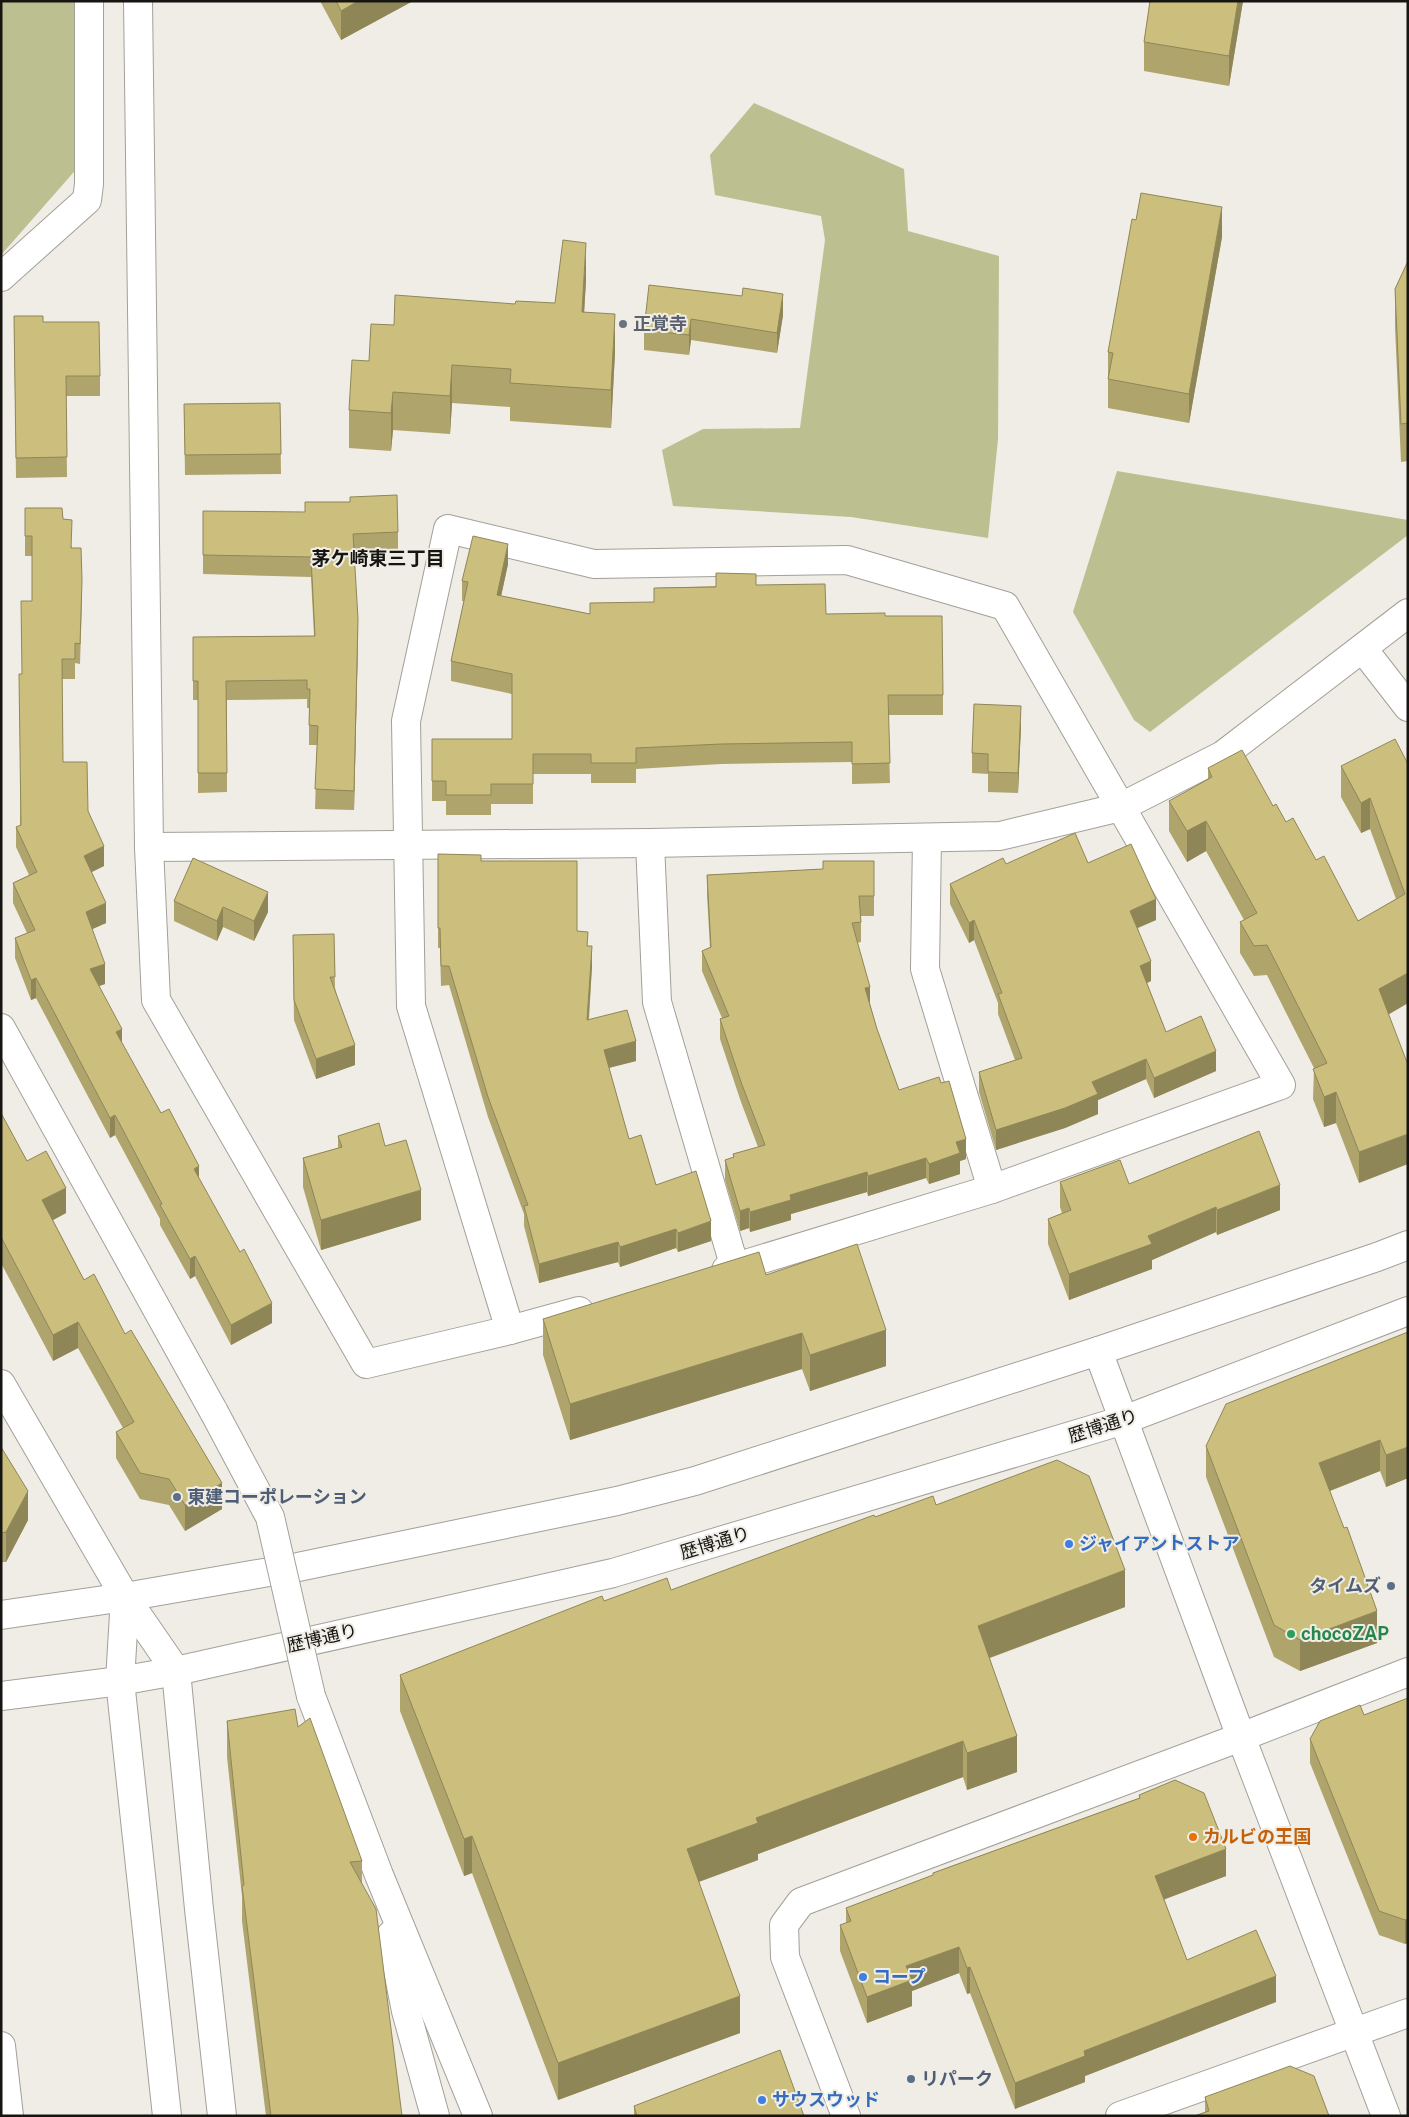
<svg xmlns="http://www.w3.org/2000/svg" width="1409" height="2117" font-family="'Public Sans','Noto Sans JP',sans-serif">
<rect width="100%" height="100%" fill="#efede5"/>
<g fill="#bcbf90">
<path d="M1,1H78L80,165L1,255Z"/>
<path d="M754,103L904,169L908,231L999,256L998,439L988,538L851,517L673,506L662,450L703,429L800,428L825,240L821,216L715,195L710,155Z"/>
<path d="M1117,471L1408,520V535L1150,732L1134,720L1073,612Z"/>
</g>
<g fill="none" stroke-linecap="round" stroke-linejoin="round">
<defs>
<g id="minor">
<path d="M138,1L149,847L156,1000L366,1364L510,1330L579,1311"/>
<path d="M1,277L87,200L89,184V1"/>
<path d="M1363,649L1408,707"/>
<path d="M927,838L925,969L992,1189"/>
<path d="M650,843L657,1002L735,1268"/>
<path d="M149,847L650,843L1000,836L1121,807L1223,755L1408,613"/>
<path d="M1,1028L214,1412"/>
<path d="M510,1330L411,1006L406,721L448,529L594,564L847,560L1005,606L1281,1085L992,1189L726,1270"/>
<path d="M1098,1351L1241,1737L1386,2116"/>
<path d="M1,1384L125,1597L176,1671L199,1909L222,2116"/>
<path d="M125,1597L120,1681L167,2116"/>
<path d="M1,1615L125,1597L298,1567L617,1501L695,1481L1098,1351L1377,1257L1408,1245"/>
<path d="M1,1696L120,1681L176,1671L613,1573L1124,1420L1408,1311"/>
<path d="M311,1696L379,1875L478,2116"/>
<path d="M391,1935L406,2011L435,2116"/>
<path d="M1,2046L9,2116"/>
<path d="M846,2116L785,1957L784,1925L801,1902L1241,1737L1408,1672"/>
<path d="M1120,2116L1408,2013"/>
</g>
</defs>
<use href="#minor" stroke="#a2a098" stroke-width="30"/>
<use href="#minor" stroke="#fff" stroke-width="28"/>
<defs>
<path id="minor-bridge" d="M214,1412L270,1517L311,1696"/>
</defs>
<use href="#minor-bridge" stroke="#a2a098" stroke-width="30" stroke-linecap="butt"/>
<use href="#minor-bridge" stroke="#fff" stroke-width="28"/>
</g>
<g fill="#afa46c">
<path d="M320,1H413L341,40Z"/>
<path d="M1150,1H1243L1229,86L1144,71V42Z"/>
<path d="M1222,237L1189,423L1108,408V352Z"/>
<path d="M1408,261V461L1401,462L1395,327V289Z"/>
<path d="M586,280L584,312L615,352L611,428L510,421V407L452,403L450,434L393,430L391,451L349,448V410L369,361L394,325L515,304L555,303Z"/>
<path d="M742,296L783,315L777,353L691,340L689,355L644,350V330Z"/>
<path d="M14,316L43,322L100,376V396H66L67,477L16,478Z"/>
<path d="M280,403L281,474L185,475L184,404Z"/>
<path d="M25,508L63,519L72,548L82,600L80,664L75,663V679H62L63,762L88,811L104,866L91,872L106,923L92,929L105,984L99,986L122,1044L161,1113L199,1179L272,1323L231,1345L195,1276L190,1279L160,1225V1219L115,1135L110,1138L36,998L31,1000L15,958V938L27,933L13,903V883L29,875L16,847V827L20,825L22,674L32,601V556H25Z"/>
<path d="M203,511L398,532V552L354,553L358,639L354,810L315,809L317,745H309V708H307V699L227,700V792L198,793V700H193V637L314,636L311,577L203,574Z"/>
<path d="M508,564L501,596L590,614L654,602V588L756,585L826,614L885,616L943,695V715H888L890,783L852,784V762L721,764L636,769V783H591V774H533V804H491V815H446V801H432V739H512V694L451,681V661L464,601H462V581Z"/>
<path d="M1021,726L1018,793L988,792V774L972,773V753Z"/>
<path d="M1408,764V1003L1389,1014L1359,1183L1336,1123L1324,1127L1313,1099L1314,1068L1267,975L1254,976L1240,953V922L1244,920L1206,851L1187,862L1169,831V801L1208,780V768L1273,806L1316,860L1358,921L1396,899L1370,829L1361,833L1341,797V766Z"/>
<path d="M438,854L481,861L577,931L588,946L592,966L589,1020L636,1061L609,1068L629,1139L656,1185L711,1241L678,1252L676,1248L620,1267L618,1262L539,1283L524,1226V1214L488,1117L449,985L441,986L440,948H438Z"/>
<path d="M874,861V916H861V942L857,943L870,1004L877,1029L899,1090L966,1159L960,1161V1174L929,1184L926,1178L868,1196L867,1192L791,1214V1220L750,1232L749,1228L740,1231L725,1180V1160L733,1157V1154L758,1147L741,1102L720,1039V1019L722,1018L702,971V951L710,948L707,895V875L823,869Z"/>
<path d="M1088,863L1156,920L1138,928L1151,981L1147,983L1166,1032L1216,1071L1154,1098L1146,1079L1098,1100V1114L1065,1128L996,1150L979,1092V1072L1015,1060L998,1014V1003L974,940L969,943L950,904V884L1006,864Z"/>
<path d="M174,901L268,912L254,941L223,927L217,941L174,921Z"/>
<path d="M334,934L335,988L355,1065L316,1079L294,1020L293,955Z"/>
<path d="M1,1105L2,1115L27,1161L66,1213L53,1220L84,1280L125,1334L222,1509L185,1531L169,1505L140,1499L116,1458V1432L123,1428L78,1348L53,1361L1,1263Z"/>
<path d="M338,1136L385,1146L421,1220L321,1250L303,1187V1158L338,1148Z"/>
<path d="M1060,1182L1129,1184L1280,1210L1217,1235L1216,1232L1152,1260V1269L1069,1300L1048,1244V1219L1062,1213L1060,1207Z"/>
<path d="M766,1275L886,1366L810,1391L802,1369L570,1440L543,1355V1319Z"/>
<path d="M1408,1332V1478L1386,1487L1380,1471L1330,1491L1377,1643L1300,1671L1274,1657L1206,1477V1446Z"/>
<path d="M1,1447L28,1520L6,1562H1Z"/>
<path d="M936,1505L1125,1607L990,1658L1017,1772L967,1790L963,1777L758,1854V1860L699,1882L740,2033L558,2100L472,1873L464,1876L400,1711V1675L604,1601L671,1590L875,1517Z"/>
<path d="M1408,1698L1405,1944L1379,1935L1310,1763V1739L1364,1715Z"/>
<path d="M227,1721L298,1727L362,1861V1883L402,2116H266L242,1921V1896L227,1757Z"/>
<path d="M1139,1795L1226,1876L1164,1899L1187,1960L1276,2002L1085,2076V2082L1015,2109L970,1993L967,1994L959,1973L912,1991V2006L867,2023L840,1951V1925L846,1923V1908L933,1875V1873L1139,1798Z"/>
<path d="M1205,2097L1329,2116L1205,2112Z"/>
<path d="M634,2106L804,2116H634Z"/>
</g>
<g fill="#8f8658">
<path d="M358,1H413L341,40V11Z"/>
<path d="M1238,1H1243L1229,86V56Z"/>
<path d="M1222,207V237L1189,423V394Z"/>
<path d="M586,243V280L582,350V312Z"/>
<path d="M783,294V315L777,353V333Z"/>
<path d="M615,314V352L611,428V390Z"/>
<path d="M691,319V340L689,355V335Z"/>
<path d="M452,365V403L450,434V396Z"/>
<path d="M393,392V430L391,451V413Z"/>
<path d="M508,544V564L497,615V595Z"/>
<path d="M358,619V639L354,810V791Z"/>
<path d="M1021,706V726L1018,793V773Z"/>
<path d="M1370,798V829L1361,833V803Z"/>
<path d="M1206,821V851L1187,862V831Z"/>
<path d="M104,846V866L84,876V856Z"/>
<path d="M268,892V912L254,941V921Z"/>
<path d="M1156,899V920L1130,931V911Z"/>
<path d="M106,903V923L86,932V912Z"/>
<path d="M223,907V927L217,941V921Z"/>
<path d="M974,920V940L969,943V923Z"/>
<path d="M592,946V966L587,1040V1020Z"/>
<path d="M1151,961V981L1140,986V966Z"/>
<path d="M105,964V984L90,989V969Z"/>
<path d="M1408,973V1003L1379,1020V989Z"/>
<path d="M36,978V998L31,1000V980Z"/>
<path d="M870,987V1007L865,988Z"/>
<path d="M122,1029V1049L116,1032Z"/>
<path d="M636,1041V1061L604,1069V1050Z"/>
<path d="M355,1045V1065L316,1079V1059Z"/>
<path d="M1216,1051V1071L1154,1098V1078Z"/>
<path d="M1146,1059V1079L1098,1100V1114L1065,1128L996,1150V1130L1092,1082Z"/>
<path d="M1336,1092V1123L1324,1127V1097Z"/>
<path d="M115,1115V1135L110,1138V1118Z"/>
<path d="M1408,1134V1164L1359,1183V1152Z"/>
<path d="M966,1139V1159L960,1161V1174L929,1184V1164L956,1142Z"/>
<path d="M926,1158V1178L868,1196V1176Z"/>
<path d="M199,1166V1186L194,1169Z"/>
<path d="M867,1172V1192L791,1214V1220L750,1232V1212L790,1195Z"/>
<path d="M1280,1185V1210L1217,1235V1210Z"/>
<path d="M66,1188V1213L42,1226V1200Z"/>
<path d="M421,1190V1220L321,1250V1220Z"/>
<path d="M1216,1207V1232L1152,1260V1269L1069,1300V1274L1148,1236Z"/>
<path d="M749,1208V1228L740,1231V1211Z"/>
<path d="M711,1221V1241L678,1252V1233Z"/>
<path d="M676,1229V1248L620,1267V1247Z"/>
<path d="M618,1242V1262L539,1283V1264Z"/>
<path d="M195,1256V1276L190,1279V1259Z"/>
<path d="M272,1303V1323L231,1345V1325Z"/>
<path d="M78,1322V1348L53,1361V1335Z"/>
<path d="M886,1330V1366L810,1391V1355Z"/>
<path d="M802,1333V1369L570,1440V1404Z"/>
<path d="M1380,1440V1471L1319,1495V1463Z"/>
<path d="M1408,1447V1478L1386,1487V1455Z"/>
<path d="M222,1483V1509L185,1531V1505Z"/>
<path d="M28,1491V1520L6,1562V1532Z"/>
<path d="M1125,1570V1607L978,1662V1626Z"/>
<path d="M1377,1611V1643L1300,1671V1640Z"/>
<path d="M1017,1736V1772L967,1790V1753Z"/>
<path d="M963,1741V1777L758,1854V1860L687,1886V1849L756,1818Z"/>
<path d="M472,1836V1873L464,1876V1839Z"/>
<path d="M1226,1849V1876L1155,1903V1876Z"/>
<path d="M1408,1919V1943L1405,1944V1920Z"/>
<path d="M959,1947V1973L912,1991V2006L867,2023V1997L906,1966Z"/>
<path d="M970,1967V1993L967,1994V1968Z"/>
<path d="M1276,1976V2002L1085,2076V2082L1015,2109V2083L1084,2051Z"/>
<path d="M740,1996V2033L558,2100V2063Z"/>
</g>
<g fill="#ccbf7e" stroke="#8f8658">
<path d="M336,1H358L341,11Z"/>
<path d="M1150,1H1238L1229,56L1144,42Z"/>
<path d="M1141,193L1222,207L1189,394L1108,379L1113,353L1108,352L1132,219L1136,220Z"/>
<path d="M563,240L586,243L582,312L615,314L611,390L510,383L511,369L452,365L450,396L393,392L391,413L349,410L352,360L369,361L371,324L394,325L395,295L515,304L516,301L555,303Z"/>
<path d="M1408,261V423L1401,424L1395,289Z"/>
<path d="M649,285L742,296L743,288L783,294L777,333L691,319L689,335L644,330Z"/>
<path d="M14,316H43V322H99L100,376H66L67,457L16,458Z"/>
<path d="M280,403L281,454L185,455L184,404Z"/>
<path d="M397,495L398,532L353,534L358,619L354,791L315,789L318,726L309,725L310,689H307V680L226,681L227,773H198V681H193V637L315,636L311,557L203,555V511L305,512V502H350V497Z"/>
<path d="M25,508H62L63,519L72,520L71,548H81L82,580L80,644L75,643V659H62L63,762H87L88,811L104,846L84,856L106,903L86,912L105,964L90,969L122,1029L116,1032L161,1113L169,1109L199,1166L194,1169L240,1252L244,1249L272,1303L231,1325L195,1256L190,1259L160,1205L162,1204L115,1115L110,1118L36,978L31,980L15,938L35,930L13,883L37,872L16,827L21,825L19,674H22L21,601H32V536H25Z"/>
<path d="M473,536L508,544L497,595L590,614V603L654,602V588L716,587V573L756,574V585L825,584L826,614L885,613V616H942L943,695H888L890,763L852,764V742L721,744L636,748V763H591V754H533V784H491V795H446V781H432V739H512V674L451,661L468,582L462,581Z"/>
<path d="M974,704L1021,706L1018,773L988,772V754L972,753Z"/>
<path d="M1395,739L1408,764V973L1379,989L1408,1065V1134L1359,1152L1336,1092L1324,1097L1313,1069L1327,1063L1267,945L1254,946L1240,922L1257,913L1206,821L1187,831L1169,801L1212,777L1208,768L1242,750L1273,806L1276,804L1286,822L1293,818L1316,860L1324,856L1358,921L1405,894L1370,798L1361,803L1341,766Z"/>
<path d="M1075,833L1088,863L1131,844L1156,899L1130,911L1151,961L1140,966L1166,1032L1201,1016L1216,1051L1154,1078L1146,1059L1092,1082L1098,1094L1065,1108L996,1130L979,1072L1022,1058L998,994L1002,993L974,920L969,923L950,884L1003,858L1006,864Z"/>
<path d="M438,854L481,855V861H577V931L588,932L587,946H592L587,1020L627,1010L636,1041L604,1050L629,1139L641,1135L656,1185L696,1171L711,1221L678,1233L676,1229L620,1247L618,1242L539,1264L524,1206L528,1205L488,1097L449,966H441L440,928H438Z"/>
<path d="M193,858L268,892L254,921L223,907L217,921L174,901Z"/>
<path d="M823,861H874V896H859L861,922L852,923L870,987L865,988L877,1029L899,1090L939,1077L941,1083L949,1081L966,1139L956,1142L960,1153L929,1164L926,1158L868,1176L867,1172L790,1195L791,1200L750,1212L749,1208L740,1211L725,1160L734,1157L733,1154L765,1145L741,1082L720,1019L729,1016L702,951L711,947L707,875L823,869Z"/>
<path d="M334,934L335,977H330L355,1045L316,1059L294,1000L293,935Z"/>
<path d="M1,1113L27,1161L46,1151L66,1188L42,1200L84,1280L94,1274L125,1334L131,1330L222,1483L185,1505L169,1479L140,1473L116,1432L134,1422L78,1322L53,1335L1,1237Z"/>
<path d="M379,1123L385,1146L406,1140L421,1190L321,1220L303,1158L342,1147L338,1136Z"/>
<path d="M1259,1131L1280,1185L1217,1210L1216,1207L1148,1236L1152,1244L1069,1274L1048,1219L1071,1210L1060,1182L1120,1160L1129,1184Z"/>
<path d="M857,1244L886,1330L810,1355L802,1333L570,1404L543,1319L759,1252L766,1275Z"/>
<path d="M1408,1332V1447L1386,1455L1380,1440L1319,1463L1344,1528L1347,1527L1377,1611L1300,1640L1274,1625L1206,1446L1226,1404Z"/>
<path d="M1,1447L28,1491L6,1532L1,1533Z"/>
<path d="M1057,1460L1089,1476L1125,1570L978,1626L1017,1736L967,1753L963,1741L756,1818L758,1823L687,1849L740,1996L558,2063L472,1836L464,1839L400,1675L602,1596L604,1601L667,1578L671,1590L874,1515L875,1517L933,1496L936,1505Z"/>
<path d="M1408,1698V1919L1405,1920L1379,1911L1310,1739L1320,1721L1360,1705L1364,1715Z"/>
<path d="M295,1709L298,1727L310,1718L362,1861L350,1862L376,1909L402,2116H271L242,1886L244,1885L227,1721Z"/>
<path d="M1175,1780L1204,1793L1226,1849L1155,1876L1187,1960L1256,1930L1276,1976L1084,2051L1085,2056L1015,2083L970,1967L967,1968L959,1947L906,1966L912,1980L867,1997L840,1925L851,1921L846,1908L933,1875V1873L1140,1798L1139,1795Z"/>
<path d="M780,2050L804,2116H637L634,2106Z"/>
<path d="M1290,2066L1314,2076L1329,2116H1194L1209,2111L1205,2097Z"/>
</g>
<circle fill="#6b7280" stroke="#efede5" stroke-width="2" cx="623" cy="324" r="5"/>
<g fill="#5c6f8a" stroke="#efede5" stroke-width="2">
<circle cx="177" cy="1497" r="5"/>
<circle cx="1391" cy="1586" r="5"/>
<circle cx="911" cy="2079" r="5"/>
</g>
<g fill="#3f7fe0" stroke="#efede5" stroke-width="2">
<circle cx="1069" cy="1544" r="5"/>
<circle cx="863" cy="1977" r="5"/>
<circle cx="762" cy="2100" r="5"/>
</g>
<circle fill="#2e9e5b" stroke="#efede5" stroke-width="2" cx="1291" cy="1634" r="5"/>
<circle fill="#e8710a" stroke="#efede5" stroke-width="2" cx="1193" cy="1837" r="5"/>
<g text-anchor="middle" stroke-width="4" stroke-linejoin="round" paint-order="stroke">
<g font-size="18" font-weight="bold" fill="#5b616d" stroke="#efede5" text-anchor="start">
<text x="633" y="330">正覚寺</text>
</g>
<g font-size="18" fill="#161512" stroke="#efede5">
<text transform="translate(1103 1426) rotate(-18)" y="6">歴博通り</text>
<text transform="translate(715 1543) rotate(-17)" y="6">歴博通り</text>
<text transform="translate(322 1638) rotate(-13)" y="6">歴博通り</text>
</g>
<g font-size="18" font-weight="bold" fill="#4e5e75" stroke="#efede5" text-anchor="start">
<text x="187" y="1503">東建コーポレーション</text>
<text x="1381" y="1592" text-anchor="end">タイムズ</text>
<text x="921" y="2085">リパーク</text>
</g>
<g font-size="18" font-weight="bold" fill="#366cbe" stroke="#efede5" text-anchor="start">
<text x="1079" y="1550">ジャイアントストア</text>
<text x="873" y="1983">コープ</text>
<text x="772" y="2106">サウスウッド</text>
</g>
<g font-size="18" font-weight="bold" fill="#27864d" stroke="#efede5" text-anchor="start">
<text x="1301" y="1640">chocoZAP</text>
</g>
<g font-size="18" font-weight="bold" fill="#c56008" stroke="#efede5" text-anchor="start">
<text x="1203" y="1843">カルビの王国</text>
</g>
<g font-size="19" font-weight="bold" fill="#161512" stroke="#efede5">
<text x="378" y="565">茅ケ崎東三丁目</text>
</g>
</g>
<rect width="1409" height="2117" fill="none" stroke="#161512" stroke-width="5"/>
</svg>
